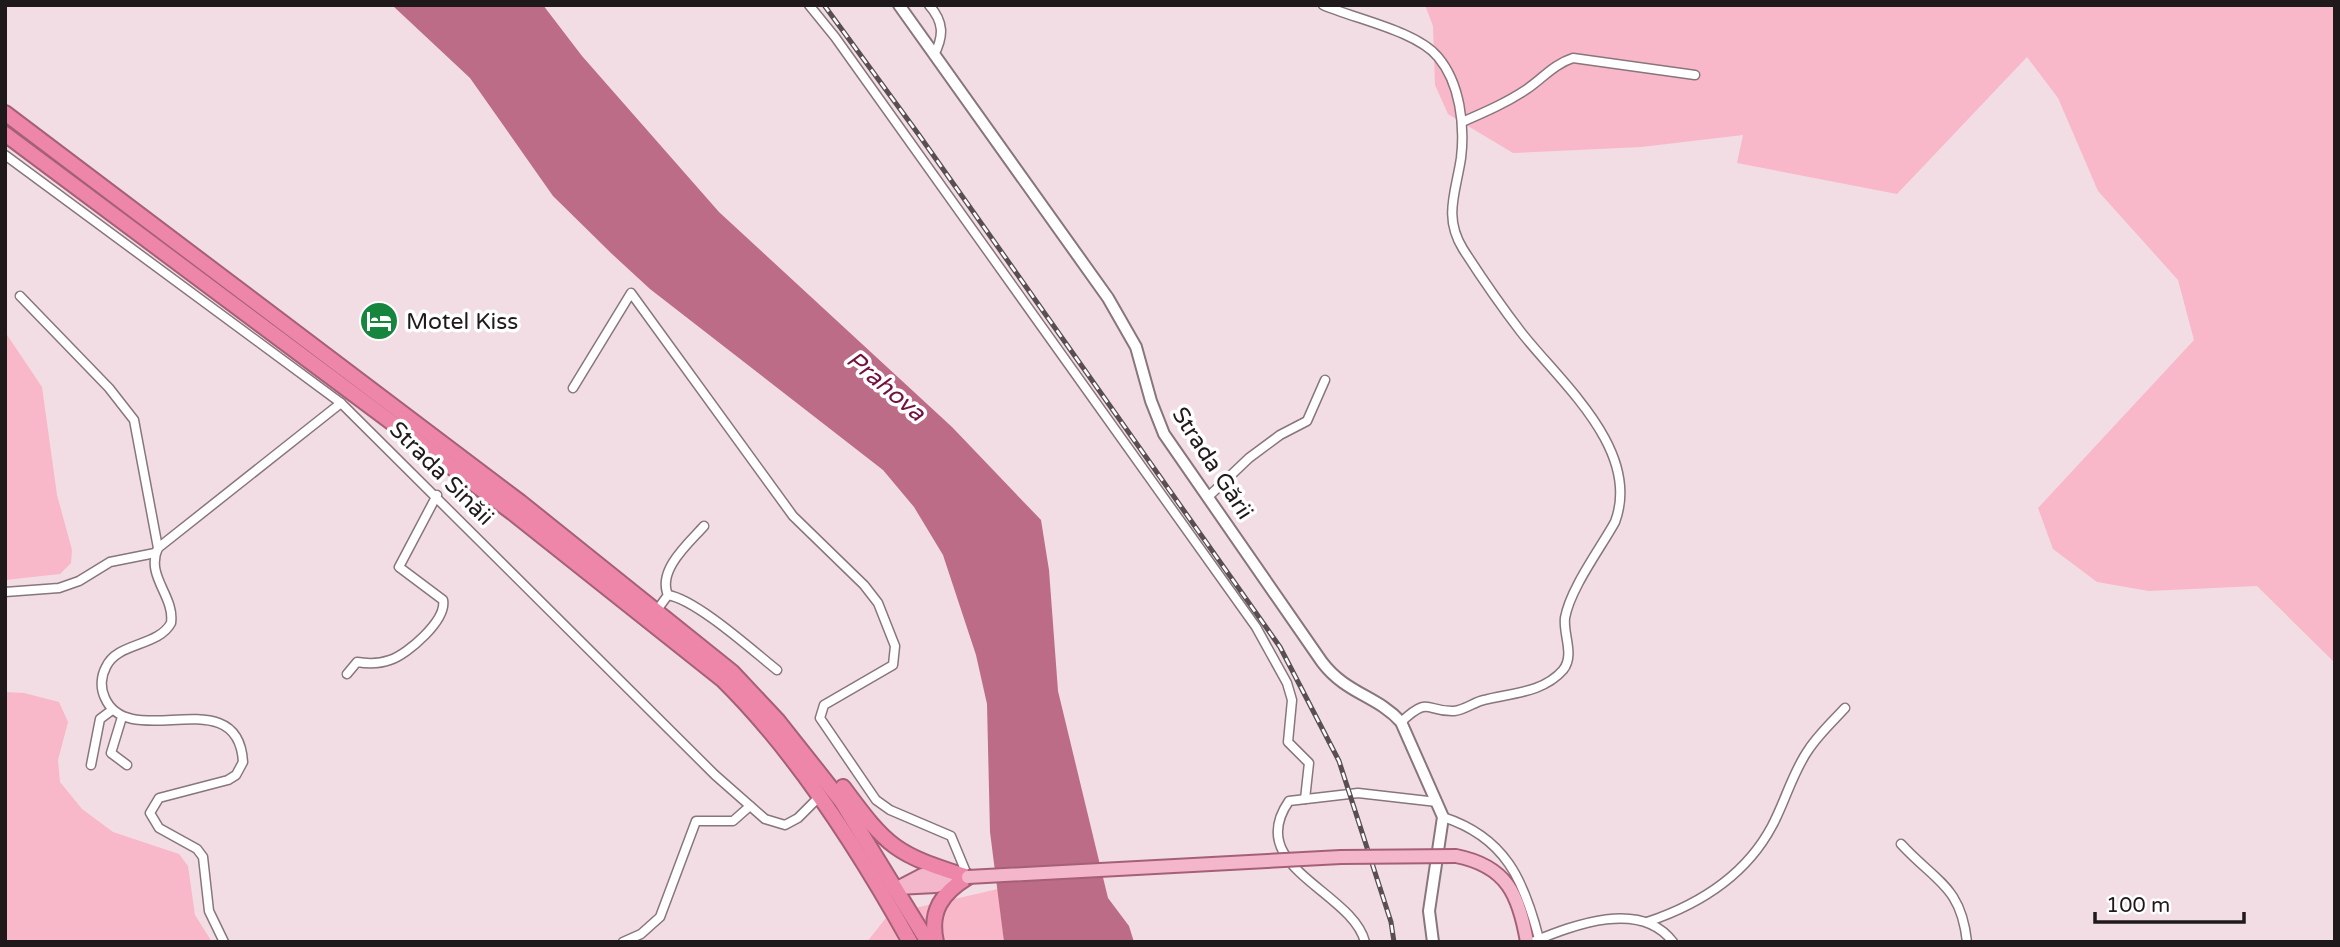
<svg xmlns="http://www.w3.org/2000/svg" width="2340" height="947" font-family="'Varela Round',sans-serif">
<rect width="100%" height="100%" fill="#f1dde3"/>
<g fill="#f9b7ca">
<path d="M1425,5H2335V663L2257,586L2149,591L2097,582L2053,549L2038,508L2194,340L2178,280L2098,191L2058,98L2027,57L1897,194L1737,163L1743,135L1641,147L1513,153L1448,114L1435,85L1433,26Z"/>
<path d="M5,332L42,387L57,495L72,550L71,563L60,574L5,580Z"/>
<path d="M5,692L24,693L59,702L68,722L58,760L60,782L82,809L113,832L179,854L188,866L195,915L212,942H5Z"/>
<path d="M998,889L1004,942H867L889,914Z"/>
</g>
<path fill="#bc6c86" d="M392,5H543L582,56L719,212L952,427L1041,520L1049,570L1058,691L1108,898L1129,926L1134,942H1004L990,832L987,704L976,655L943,555L914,507L883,470L650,289L612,254L553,196L470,78Z"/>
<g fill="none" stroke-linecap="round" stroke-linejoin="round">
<defs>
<g id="street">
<path d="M809,5L835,37L1256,627L1287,683L1292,700L1288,742L1309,763L1305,799"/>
<path d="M929,5C944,22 944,36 934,55"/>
<path d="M1323,5C1355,19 1417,31 1438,57C1460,83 1465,125 1461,158C1456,192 1443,217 1463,249C1481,277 1501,306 1521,332C1560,382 1642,450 1615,522C1600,549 1570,589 1565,618C1563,635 1575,655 1563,670C1543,693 1511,693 1484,700C1474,702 1465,710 1454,711C1425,712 1430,695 1401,722"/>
<path d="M1462,122C1485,112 1506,103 1527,89C1543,78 1554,64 1573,58L1695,75"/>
<path d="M5,155L341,403L715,775L765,819L785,825L798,818L818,798"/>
<path d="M20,296L109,388L134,420L158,548"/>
<path d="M573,388L631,293L793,516L864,585L878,603L895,646L893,665L824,705L820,718L876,800L890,810L951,836L968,877"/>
<path d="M1208,497L1249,458L1280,435L1307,421L1325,380"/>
<path d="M5,592L59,588L79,581L110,562L155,553"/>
<path d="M668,595C697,600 753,651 777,670"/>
<path d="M657,610L668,595C657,570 689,543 704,526"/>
<path d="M347,674L357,662C369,664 379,664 390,660C408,654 447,620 443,600L399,567L437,495"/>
<path d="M122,717L111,753L127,765"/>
<path d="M91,765L100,719L112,710"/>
<path d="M1443,817C1505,837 1524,880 1539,939"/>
<path d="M1901,844C1936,882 1961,886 1967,942"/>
<path d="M1647,922C1698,905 1746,875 1772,826C1785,802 1793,771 1809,749C1819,734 1833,721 1845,708"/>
<path d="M224,942L209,911L203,857L197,849L159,828L150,813L159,798L228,780L236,775L243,762C238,679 129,753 105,698C100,688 101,676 106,667C117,642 158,647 171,623C175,596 145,576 158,548L341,403"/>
<path d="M623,942L641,934L660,917L696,821H733L750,806"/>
<path d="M1365,942C1352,891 1243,867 1289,801L1358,793L1437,802"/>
<path d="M1532,942C1572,926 1640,898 1673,942"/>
</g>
<path id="secondary" d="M899,5L1108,298L1136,347L1151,401L1164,434L1322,662C1346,694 1378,696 1401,722L1443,817L1429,911L1433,942"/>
<g id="primary">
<path d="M1456,856C1507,866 1519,895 1527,942"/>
<path d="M897,888L922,875H953"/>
<path d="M897,888L936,886L961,879"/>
</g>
<g id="highway">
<path d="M5,113L520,502L732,672L778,721L842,802L928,942"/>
<path d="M5,134L513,513L723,680C797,753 860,852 910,942"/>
<path d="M843,787C888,848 895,854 968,877"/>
<path d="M936,942C929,911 942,893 968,877"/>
</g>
</defs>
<use href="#street" stroke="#88767b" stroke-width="11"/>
<use href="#secondary" stroke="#88767b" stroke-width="14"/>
<use href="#primary" stroke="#a56077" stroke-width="16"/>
<use href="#highway" stroke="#a56077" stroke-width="18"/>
<use href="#street" stroke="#fff" stroke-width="8"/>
<use href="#secondary" stroke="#fff" stroke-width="10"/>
<use href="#primary" stroke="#f4b6cb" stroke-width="12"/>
<use href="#highway" stroke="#ed86a8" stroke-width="14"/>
<defs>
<path id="rail" d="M824,5L919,135L1280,647L1339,761L1391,922L1394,942"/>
</defs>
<use href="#rail" stroke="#594f52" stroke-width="5"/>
<use href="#rail" stroke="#fff" stroke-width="2.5" stroke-dasharray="8" stroke-linecap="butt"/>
<defs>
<path id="primary-bridge" d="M968,877L1341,857L1456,856"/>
</defs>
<use href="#primary-bridge" stroke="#a56077" stroke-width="16" stroke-linecap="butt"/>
<use href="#primary-bridge" stroke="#f4b6cb" stroke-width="12"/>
</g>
<defs>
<symbol id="hotel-disc" viewBox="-11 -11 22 22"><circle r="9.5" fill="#16863e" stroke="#fff"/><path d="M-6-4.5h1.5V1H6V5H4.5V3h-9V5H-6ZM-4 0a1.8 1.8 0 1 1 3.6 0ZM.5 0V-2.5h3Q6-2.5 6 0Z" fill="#fff"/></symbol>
</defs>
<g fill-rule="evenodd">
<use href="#hotel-disc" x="357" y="299" width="44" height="44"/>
</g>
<g text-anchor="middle" stroke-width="7" stroke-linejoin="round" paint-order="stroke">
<g font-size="23" fill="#20191b" stroke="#fff" text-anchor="start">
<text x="406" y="329">Motel Kiss</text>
</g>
<g font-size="23" fill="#20191b" stroke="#fff">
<text transform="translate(1213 463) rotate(57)" y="8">Strada Gării</text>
<text transform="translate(442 473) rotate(45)" y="8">Strada Sinăii</text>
</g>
<g font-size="24" font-style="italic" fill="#73103e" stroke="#fff">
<text transform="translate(886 386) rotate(40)" y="8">Prahova</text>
</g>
</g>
<rect width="2340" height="947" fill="none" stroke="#20191b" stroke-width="14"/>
<path d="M2095 912v10h149v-10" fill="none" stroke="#20191b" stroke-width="3.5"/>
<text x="2106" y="912" font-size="21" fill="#20191b" stroke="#ffffff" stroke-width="5" paint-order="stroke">100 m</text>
</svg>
